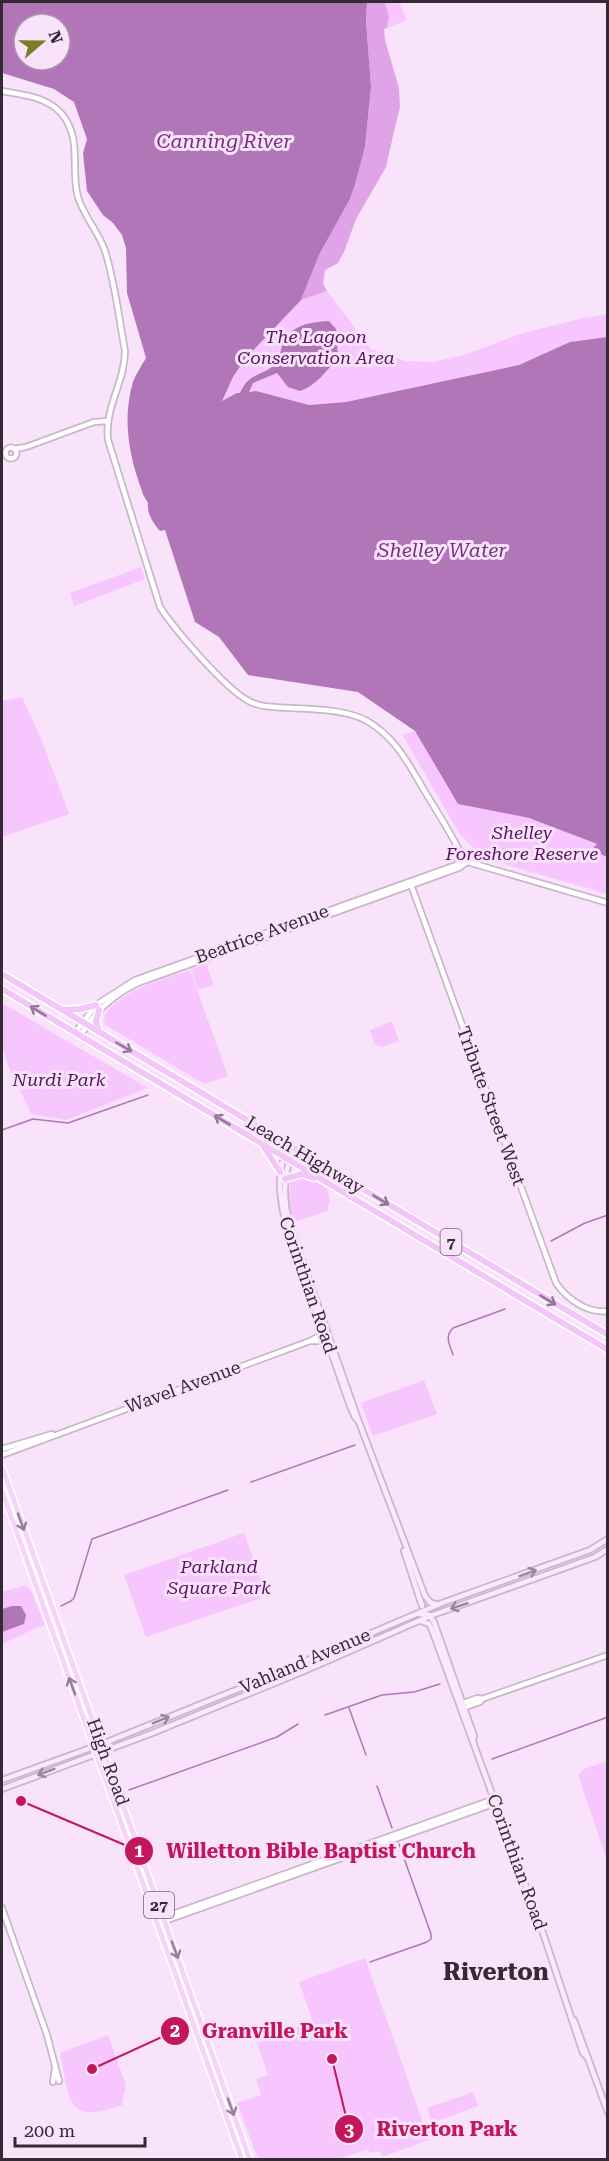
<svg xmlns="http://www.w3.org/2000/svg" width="609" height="2161" font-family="'Roboto Serif',serif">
<rect width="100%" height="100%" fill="#f9e3fb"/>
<g fill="#f8c6fe">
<path d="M385,2H399L407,20L387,28L389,17Z"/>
<path d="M327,291L371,349L405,361L433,362L464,355L520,334L579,319L607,314V337L570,342L520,365L346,402L309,405L288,401L221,402L233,377L245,359L295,305L301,300Z"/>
<path d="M141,567L145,579L74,606L70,593Z"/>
<path d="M22,697L42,741L69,814L2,837V701Z"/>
<path d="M415,731L458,804L529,818L598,845L596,847L598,854L607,857V894L497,862L477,851L460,835L402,734Z"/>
<path d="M206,964L214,985L198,990L191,969Z"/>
<path d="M190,970L228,1076L204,1084L104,1024L105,1014C126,988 159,981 190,970Z"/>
<path d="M2,1003L148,1088L66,1120L31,1114C22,1090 4,1067 2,1041C0,1029 1,1015 2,1003Z"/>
<path d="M392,1021L399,1041L382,1047L375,1045L370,1030Z"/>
<path d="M304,1176L327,1188L330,1200L327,1211L298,1221C285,1214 290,1193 290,1180Z"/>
<path d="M424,1380L437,1414L373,1436L361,1403Z"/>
<path d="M244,1533L267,1596L146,1637L124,1575Z"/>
<path d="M26,1585L32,1593L45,1626L38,1627L2,1644V1592Z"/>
<path d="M607,1761L608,1860H607L578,1775L584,1769Z"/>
<path d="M365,1958L429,2140L382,2157L379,2151L370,2153L368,2149L338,2159H258L237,2103L261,2095L256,2079L268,2075L257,2043L313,2022L299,1982Z"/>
<path d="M108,2035L126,2085L122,2105C65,2126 70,2099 60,2053Z"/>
<path d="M473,2092L478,2106L432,2123L427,2108Z"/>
</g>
<path fill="#e0a3e8" d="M367,2H385L389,17L387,28L384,29L385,40L399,88L400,107L393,136L386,167L356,219L344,252L338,263L325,270L323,284L327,291L301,300L319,255L350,199L365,147L371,87L366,21Z"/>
<g fill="#b176b8" fill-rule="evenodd">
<path d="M2,2H367L366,21L371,87L365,147L355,184L350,199L319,255L301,300L245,359L233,377L222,401L237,393H240C248,374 258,377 272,367C279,361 280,354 282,346C289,325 310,322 329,321L336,329L338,358C326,371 317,385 300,391L288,387L277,373L253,383L249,392L256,391L309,405L346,402L519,365L570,342L607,337V857L595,852L594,847L597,844L529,818L458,804L415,731L358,692L248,675L219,637L195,622L165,530L160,531C153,523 147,514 148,503C146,499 143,496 142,491C129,456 122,419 133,382C136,374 142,365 146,358L127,293L126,248L122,235L113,223L103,215L87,191L83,153L87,139L74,102L54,89L2,73ZM24,24H60V60H24Z"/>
<path d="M12,1606H21L26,1615L24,1624L2,1632V1609Z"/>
</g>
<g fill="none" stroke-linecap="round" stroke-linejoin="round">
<g stroke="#b176b8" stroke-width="1.5">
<path d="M2,1130L33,1119L68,1123L148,1095"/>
<path d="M551,1241L585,1223L608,1215"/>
<path d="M453,1355C450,1345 444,1337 453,1328L505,1309"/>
<path d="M251,1482L355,1445"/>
<path d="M61,1606L71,1601L74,1598L92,1539L228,1490"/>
<path d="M349,1708L366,1755"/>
<path d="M325,1715L382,1695L414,1692L440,1684"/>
<path d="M492,1759L608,1717"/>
<path d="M377,1786L392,1828"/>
<path d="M129,1790L277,1737L298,1724"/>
<path d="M370,1962L427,1942L431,1939V1934L399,1844"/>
</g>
<defs>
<g id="tertiary">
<path d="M2,91C23,95 45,96 61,113C83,138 70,169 78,197C84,217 99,232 105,251C115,282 119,319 125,351C125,382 104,408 108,440L160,607C174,629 225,688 247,700C252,703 258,705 264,706C295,710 340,706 367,721C397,738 410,767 427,795C439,815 453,836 463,858"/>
<circle cx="11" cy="453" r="5.5"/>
<path d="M14,449L26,447L94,422L107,421"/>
<circle cx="467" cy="858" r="4"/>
<path d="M468,862L608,903"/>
<path d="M410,882L556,1283C567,1299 588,1314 608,1311"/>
<path d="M75,1033L96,1005L135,980L456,865L463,859"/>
<path d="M80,1036C94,1012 113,995 138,983L459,868L467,862"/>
<path d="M310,1341H318L328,1338"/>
<path d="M2,1449L52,1434"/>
<path d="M2,1455L310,1341L327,1332"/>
<path d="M460,1704L478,1698L482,1699L608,1655"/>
<path d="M463,1708L480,1702L482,1699"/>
<path d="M2,1908L47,2035L59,2081"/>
<path d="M156,1920L494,1799"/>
<path d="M162,1922L496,1803"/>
<path d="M53,2082L55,2068"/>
</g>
<g id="secondary">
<path d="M289,1145C276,1172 279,1192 285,1221L350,1406L355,1417L359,1422"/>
<path d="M295,1148C281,1174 283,1202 291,1229L359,1422L425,1596L431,1603L436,1604"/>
<path d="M404,1551L422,1606"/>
<path d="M420,1614L429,1615L434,1622L474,1736L473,1740"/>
<path d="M421,1621L429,1624L432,1630L544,1936L583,2053L587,2057"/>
<path d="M2,1780L107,1742L263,1679L442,1603L590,1550L608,1539"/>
<path d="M2,1789L150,1734L304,1671L430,1616L570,1566L595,1557L608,1549"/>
<path d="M574,2020L608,2113"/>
</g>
<g id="primary">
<path d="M2,1467L250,2160"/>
<path d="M2,1491L242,2160"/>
</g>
<g id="trunk">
<path d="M2,974L608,1335"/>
<path d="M2,989L608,1350"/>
<path d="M62,1010L81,1009L96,1005"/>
<path d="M99,1010L96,1021L99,1032"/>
<path d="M264,1147L280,1172"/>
<path d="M285,1179L302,1174L314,1178"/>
</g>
</defs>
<use href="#tertiary" stroke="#cbb6ce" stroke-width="8"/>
<use href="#secondary" stroke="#cbb6ce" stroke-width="8"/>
<use href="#primary" stroke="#fff" stroke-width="8"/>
<use href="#trunk" stroke="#fff" stroke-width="9"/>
<use href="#tertiary" stroke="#fff" stroke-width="4.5"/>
<use href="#secondary" stroke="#fae9fd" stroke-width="4.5"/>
<use href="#primary" stroke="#f6d4fa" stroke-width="5"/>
<use href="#trunk" stroke="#f3c6f8" stroke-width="6"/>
</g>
<defs><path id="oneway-shaft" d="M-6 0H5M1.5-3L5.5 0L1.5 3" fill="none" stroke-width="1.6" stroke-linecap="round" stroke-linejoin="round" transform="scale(1.5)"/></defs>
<g stroke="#937896">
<use href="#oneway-shaft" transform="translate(38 1011) rotate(-149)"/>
<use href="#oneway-shaft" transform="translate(124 1047) rotate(30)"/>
<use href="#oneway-shaft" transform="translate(222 1120) rotate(-149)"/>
<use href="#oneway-shaft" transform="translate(381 1200) rotate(31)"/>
<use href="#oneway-shaft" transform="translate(548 1300) rotate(31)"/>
</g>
<g stroke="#947f97">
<use href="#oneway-shaft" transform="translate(21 1522) rotate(70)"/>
<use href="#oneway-shaft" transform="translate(72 1686) rotate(-110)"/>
<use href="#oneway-shaft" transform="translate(175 1950) rotate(70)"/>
<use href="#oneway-shaft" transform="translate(231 2107) rotate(70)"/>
</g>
<g stroke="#968a98">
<use href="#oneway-shaft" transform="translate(528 1573) rotate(-20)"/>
<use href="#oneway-shaft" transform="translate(459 1606) rotate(161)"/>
<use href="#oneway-shaft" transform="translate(161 1720) rotate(-22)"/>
<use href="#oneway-shaft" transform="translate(46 1772) rotate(160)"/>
</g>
<g text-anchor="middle" stroke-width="6" stroke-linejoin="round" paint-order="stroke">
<g fill="#f9e3fb" stroke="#6e6270" stroke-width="1.5">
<rect x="440.5" y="1229" width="21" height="26" rx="4.5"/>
<rect x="144" y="1892" width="30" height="26" rx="4.5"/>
</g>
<g font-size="16" font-weight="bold" fill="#332a34">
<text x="451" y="1248">7</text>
<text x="159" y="1911">27</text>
</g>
<g font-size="18" font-style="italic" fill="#5b1165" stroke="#f9e3fb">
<text x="316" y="343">The Lagoon<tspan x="316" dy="21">Conservation Area</tspan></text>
<text x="522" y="839">Shelley<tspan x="522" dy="21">Foreshore Reserve</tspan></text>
<text x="59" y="1086">Nurdi Park</text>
<text x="219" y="1573">Parkland<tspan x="219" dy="21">Square Park</tspan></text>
</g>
<g font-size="18" fill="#332a34" stroke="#f9e3fb">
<text transform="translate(262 934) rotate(-20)" y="6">Beatrice Avenue</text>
<text transform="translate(491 1106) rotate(70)" y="6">Tribute Street West</text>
<text transform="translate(305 1155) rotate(31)" y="6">Leach Highway</text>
<text transform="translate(308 1285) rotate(71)" y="6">Corinthian Road</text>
<text transform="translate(183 1387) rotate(-20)" y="6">Wavel Avenue</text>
<text transform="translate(305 1661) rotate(-23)" y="6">Vahland Avenue</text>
<text transform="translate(108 1762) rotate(70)" y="6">High Road</text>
<text transform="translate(517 1862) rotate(70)" y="6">Corinthian Road</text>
</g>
<g font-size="20" font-style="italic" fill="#772f80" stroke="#f9e3fb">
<text x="224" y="148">Canning River</text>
<text x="442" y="557">Shelley Water</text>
</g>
<g font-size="24" font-weight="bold" fill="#332a34" stroke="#f9e3fb">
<text x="496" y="1980">Riverton</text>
</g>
</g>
<path fill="none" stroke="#c2185b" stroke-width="2" d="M21 1801L139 1851M92 2069L175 2031M332 2059L349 2129"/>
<g fill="#c2185b" stroke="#f9e3fb" stroke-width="2">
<circle cx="21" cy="1801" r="6"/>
<circle cx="92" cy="2069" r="6"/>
<circle cx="332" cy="2059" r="6"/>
<circle cx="139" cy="1851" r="15"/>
<circle cx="175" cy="2031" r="15"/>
<circle cx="349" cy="2129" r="15"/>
</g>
<g font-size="18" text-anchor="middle" font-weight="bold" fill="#fff">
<text x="139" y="1857">1</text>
<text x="175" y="2037">2</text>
<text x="349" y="2136">3</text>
</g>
<g font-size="20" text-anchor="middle" font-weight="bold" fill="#c2185b" stroke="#f9e3fb" stroke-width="6" stroke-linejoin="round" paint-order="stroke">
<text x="321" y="1858">Willetton Bible Baptist Church</text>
<text x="275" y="2038">Granville Park</text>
<text x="447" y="2136">Riverton Park</text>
</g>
<rect width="609" height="2161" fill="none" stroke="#332a34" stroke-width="6"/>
<g transform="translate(42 42) rotate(70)"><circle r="28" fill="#f9e3fb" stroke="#aa99ab" stroke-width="1.5"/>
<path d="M0-4.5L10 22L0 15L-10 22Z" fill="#787e28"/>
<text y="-9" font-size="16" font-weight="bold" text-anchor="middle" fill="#332a34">N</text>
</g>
<path d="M15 2137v9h130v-9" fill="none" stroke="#332a34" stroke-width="3"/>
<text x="24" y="2137" font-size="18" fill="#332a34" stroke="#f9e3fb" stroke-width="4.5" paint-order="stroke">200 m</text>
</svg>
